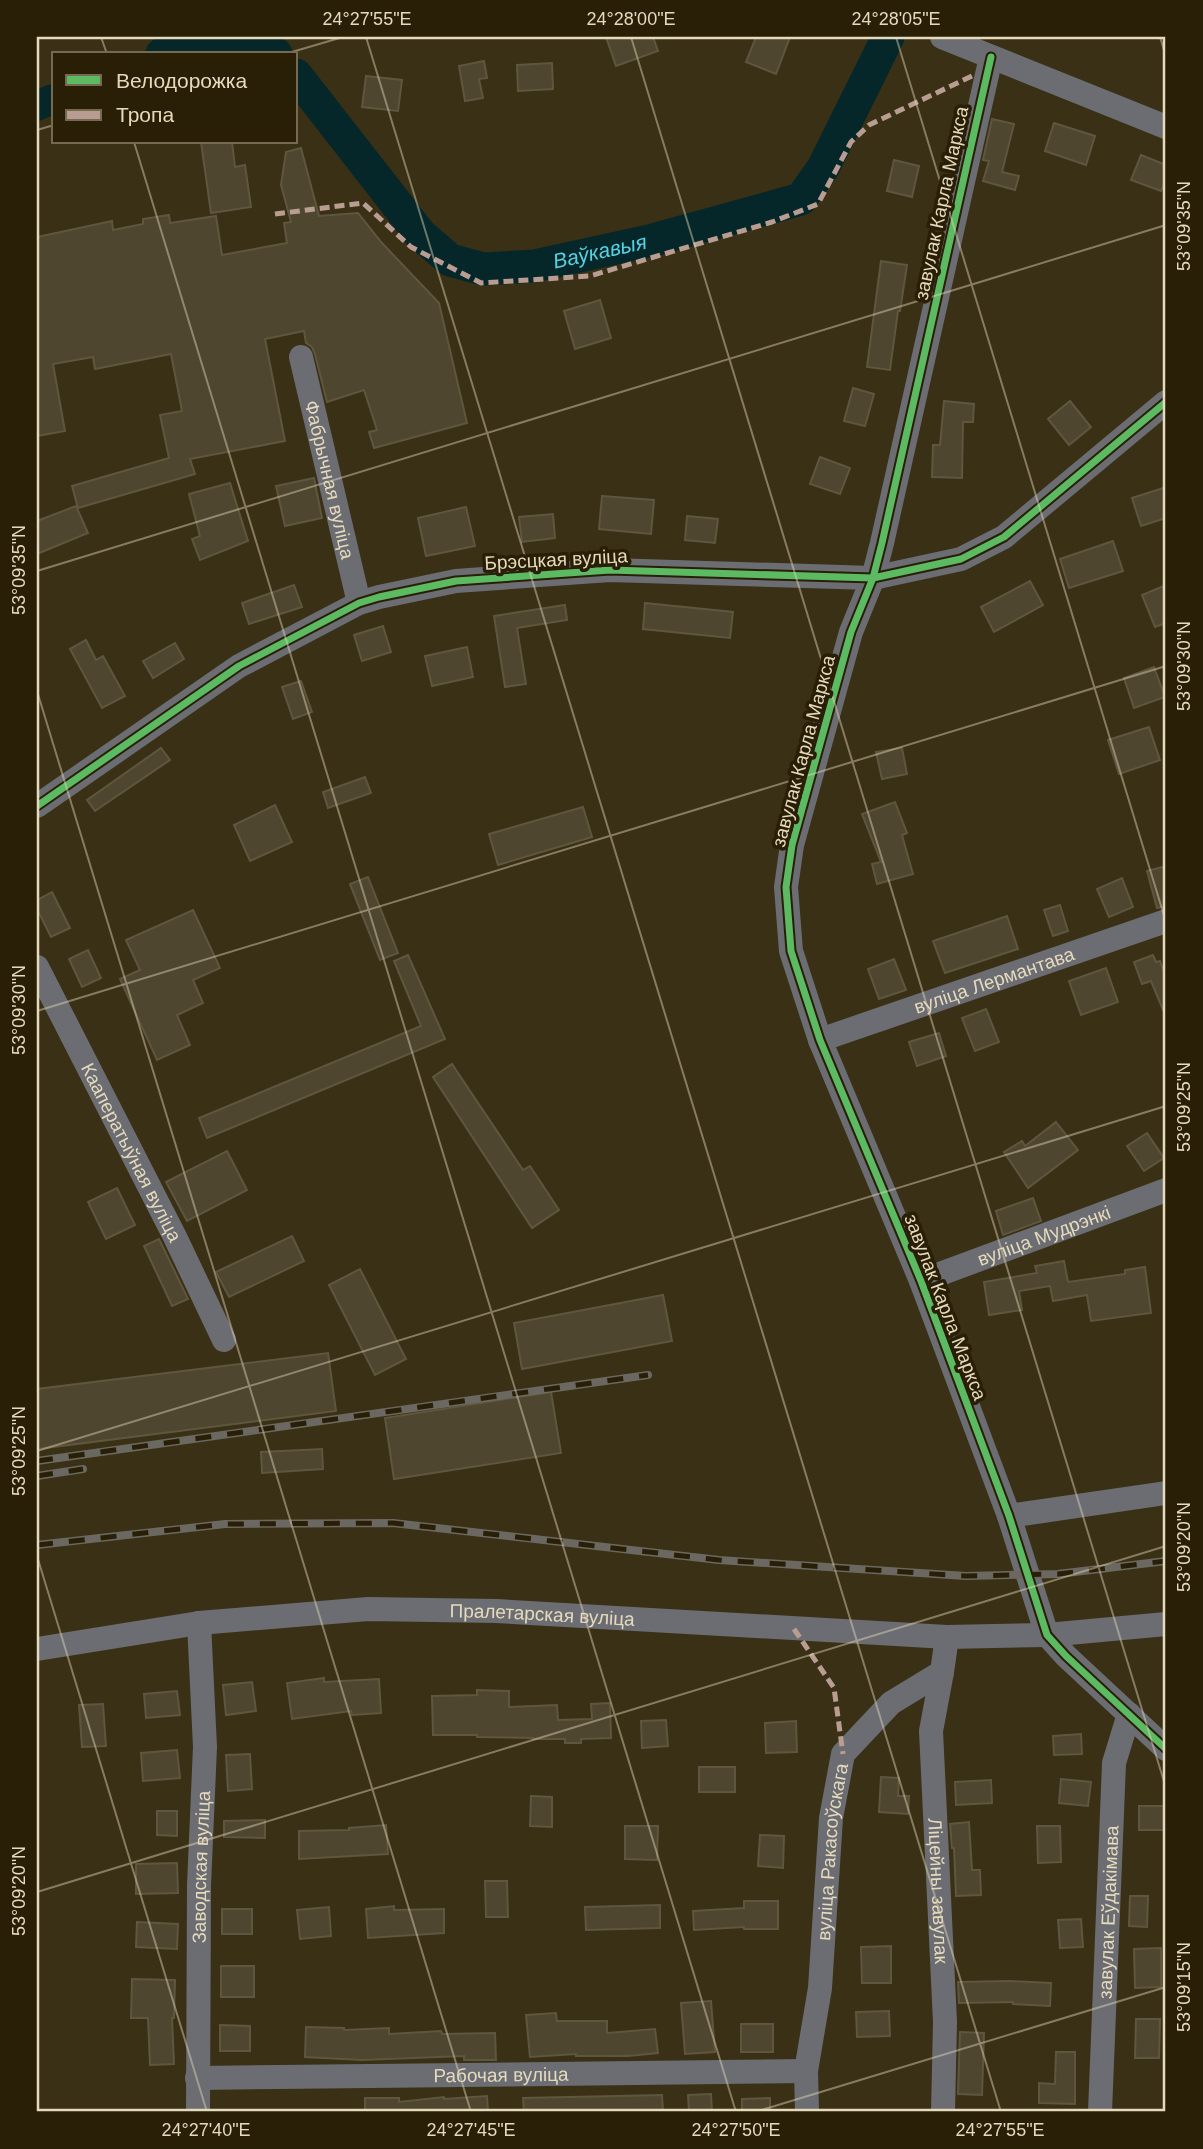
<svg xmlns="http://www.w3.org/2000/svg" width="1203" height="2149" font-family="Arial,sans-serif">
<rect width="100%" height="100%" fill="#393015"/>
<g fill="#052729">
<path d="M184,37H234V54H135Z"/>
<path d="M54,83V115L37,122V89Z"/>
</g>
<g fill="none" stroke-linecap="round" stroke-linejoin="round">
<g stroke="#052729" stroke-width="33">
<path d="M162,54L208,38L256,39L276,54"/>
<path id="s1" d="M296,75L420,234L450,260L483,269L534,266L653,240L801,199L823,168L888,37"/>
</g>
</g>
<g fill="#4e462e" stroke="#5f563f" stroke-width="2">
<path d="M606,37H653L658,51L616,66Z"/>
<path d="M756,37H790L776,74L746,62Z"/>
<path d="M484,61L487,78L479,79L483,98L465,101L459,66Z"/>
<path d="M552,63L553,89L518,91L517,65Z"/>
<path d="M366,76L402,80L398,111L362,107Z"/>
<path d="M992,119L1014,124L1002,172L1019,176L1015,190L983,181L989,161L983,160Z"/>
<path d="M1054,123L1095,136L1086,165L1045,151Z"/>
<path d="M201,142H232L235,167L245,165L251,207L211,213Z"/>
<path d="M301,148L319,216L358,213L382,243L439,303L467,423L374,448L369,432L377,430L364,390L327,402L315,354L312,347L306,343L304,331L265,339L285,441L190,459L195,474L78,508L72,486L169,458L160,415L182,411L171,354L95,369L93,357L53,364L65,431L37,436V237L112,221L113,230L143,224V219L169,215L170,223L216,216L222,255L287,243L284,223L291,222L281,185L286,152Z"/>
<path d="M1141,155L1166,165V179L1161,191L1131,180Z"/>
<path d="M894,160L919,166L912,197L887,191Z"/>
<path d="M881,261L907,265L900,311H898L890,370L867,367Z"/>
<path d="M600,300L611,338L575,349L564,311Z"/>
<path d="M853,388L874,394L865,426L844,421Z"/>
<path d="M944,401L974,404L973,422H963L962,478L932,477L933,445H940Z"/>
<path d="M1070,401L1091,427L1069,445L1048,419Z"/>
<path d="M820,457L850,468L840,494L810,484Z"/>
<path d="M314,478L322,518L285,526L276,486Z"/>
<path d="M230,483L248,541L200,560L192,539L200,536L189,494Z"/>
<path d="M1166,487V518L1141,526L1132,498Z"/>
<path d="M602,496L654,500L651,534L599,529Z"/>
<path d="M76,506L88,533L37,554V521Z"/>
<path d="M466,507L475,546L426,556L418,518Z"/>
<path d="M553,514L555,538L522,542L519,517Z"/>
<path d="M687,516L718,519L715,543L685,540Z"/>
<path d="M1113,541L1123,571L1069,588L1060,559Z"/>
<path d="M1030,581L1043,605L994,632L981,607Z"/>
<path d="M294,585L302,607L249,624L242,603Z"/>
<path d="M1166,585V623L1155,627L1142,595Z"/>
<path d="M645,603L733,612L730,638L643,629Z"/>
<path d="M565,605L567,620L517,628L526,684L505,687L494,616Z"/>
<path d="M383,626L391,652L362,661L354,635Z"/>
<path d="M86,640L96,660L103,656L125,696L102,708L70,649Z"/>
<path d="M175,643L184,659L153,678L143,661Z"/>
<path d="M467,647L473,677L432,686L425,656Z"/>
<path d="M1154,667L1165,697L1134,708L1124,678Z"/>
<path d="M301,681L312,712L293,719L282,687Z"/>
<path d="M1149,727L1160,760L1119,774L1108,740Z"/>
<path d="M161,748L170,760L95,811L87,800Z"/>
<path d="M902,748L907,774L882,779L876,752Z"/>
<path d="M365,777L371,793L328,808L323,792Z"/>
<path d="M895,802L907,833L902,835L913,874L877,884L872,864L881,862L862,814Z"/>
<path d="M275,805L292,842L250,861L234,825Z"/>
<path d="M583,807L592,837L498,865L489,834Z"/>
<path d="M1166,866V906L1157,908L1147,871Z"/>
<path d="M368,877L398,953L380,960L350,884Z"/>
<path d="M1122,878L1133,907L1109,917L1097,889Z"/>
<path d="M52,892L70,928L51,937L37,909V900Z"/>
<path d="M1060,905L1068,931L1053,936L1044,910Z"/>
<path d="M193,910L220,968L193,980L203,1003L177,1015L190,1045L157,1060L120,979L140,970L126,940Z"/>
<path d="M1007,916L1018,949L945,973L933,941Z"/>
<path d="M88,950L101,978L82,987L69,959Z"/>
<path d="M408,955L445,1039L207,1138L199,1118L421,1026L394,961Z"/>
<path d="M1153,955L1156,962L1160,961L1166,978V1017L1151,981L1142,984L1134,962Z"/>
<path d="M894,959L906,990L879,999L868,969Z"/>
<path d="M1106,968L1118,1002L1081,1015L1069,981Z"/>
<path d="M986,1009L999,1042L975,1051L962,1018Z"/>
<path d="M939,1033L946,1056L917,1066L909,1042Z"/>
<path d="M452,1064L523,1170L530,1166L559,1210L532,1228L433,1077Z"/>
<path d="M1056,1122L1078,1150L1028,1188L1004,1152L1022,1141L1025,1146Z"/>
<path d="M1147,1133L1164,1158L1144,1171L1127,1146Z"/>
<path d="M227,1151L247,1190L187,1221L166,1182Z"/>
<path d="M117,1188L135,1225L106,1239L88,1202Z"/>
<path d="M1033,1198L1041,1221L1003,1235L996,1211Z"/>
<path d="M292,1236L304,1261L229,1297L216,1272Z"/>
<path d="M159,1239L188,1299L172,1306L144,1246Z"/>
<path d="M1064,1261L1068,1282L1125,1274V1270L1145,1267L1151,1313L1091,1321L1087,1295L1053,1301L1050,1286L1019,1291L1022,1310L989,1315L984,1282L1037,1273L1035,1266Z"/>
<path d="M360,1269L406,1359L375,1375L329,1285Z"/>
<path d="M663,1295L672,1341L522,1369L514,1323Z"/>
<path d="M328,1353L336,1411L37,1449V1389Z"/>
<path d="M551,1392L561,1453L394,1479L385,1418Z"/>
<path d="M322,1449L323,1469L262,1473L261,1452Z"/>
<path d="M324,1678V1682L379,1679L381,1713L352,1715L351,1711L292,1719L287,1683Z"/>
<path d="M252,1682L256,1711L226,1715L223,1685Z"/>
<path d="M477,1690L509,1691V1707L557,1705L558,1720L592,1719L591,1704L610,1703L611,1738L581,1739V1743H565V1739H533V1738L477,1737V1735H433L432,1696L477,1695Z"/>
<path d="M177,1691L180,1715L146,1718L144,1694Z"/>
<path d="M103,1704L106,1746L82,1747L79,1705Z"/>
<path d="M666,1720L668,1746L642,1748L641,1721Z"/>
<path d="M796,1721L797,1752L766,1753L765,1723Z"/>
<path d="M1081,1734L1082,1754L1054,1755L1053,1736Z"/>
<path d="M177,1750L180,1778L143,1781L141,1753Z"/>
<path d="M250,1754L252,1789L228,1791L226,1755Z"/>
<rect x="699" y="1767" width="36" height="25"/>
<path d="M881,1777L899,1778L898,1796H909L908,1814L879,1812Z"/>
<path d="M1061,1779L1091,1782L1088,1806L1059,1803Z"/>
<path d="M991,1780L992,1803L956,1805L955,1782Z"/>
<path d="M531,1796L552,1797V1827L530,1826Z"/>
<rect x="1139" y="1806" width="27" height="24"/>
<path d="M157,1811H177V1836L157,1835Z"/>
<path d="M265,1820V1838L224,1837V1821Z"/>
<path d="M969,1822L972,1870H980L981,1895L956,1896L954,1848H952L950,1824Z"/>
<path d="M386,1825L388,1854L299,1859V1831L349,1830V1828Z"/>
<path d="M625,1826H658L657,1860L625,1859Z"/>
<path d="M1037,1826H1060L1061,1862L1038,1863Z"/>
<path d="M760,1835L784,1836L783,1868L758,1866Z"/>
<path d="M177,1863L178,1893L136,1894V1864Z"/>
<path d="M485,1881H507L508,1917H486Z"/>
<path d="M1130,1896H1148L1147,1927L1129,1926Z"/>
<path d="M744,1901H778V1929H744V1927L694,1930L693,1911L744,1908Z"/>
<path d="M660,1905V1928L586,1930L585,1907Z"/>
<path d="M394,1906V1910L444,1909V1933L368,1938L366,1909Z"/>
<path d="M329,1907L331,1936L300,1939L297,1910Z"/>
<rect x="222" y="1909" width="30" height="25"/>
<path d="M1081,1919L1083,1947L1060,1948L1058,1920Z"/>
<path d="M137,1922L178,1924L177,1949L136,1947Z"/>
<path d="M891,1946V1983H862L861,1947Z"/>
<path d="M1161,1948V1987L1135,1988L1134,1949Z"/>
<rect x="221" y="1966" width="33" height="31"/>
<path d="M132,1979L175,1980L174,2018H172L174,2064L150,2065L148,2018H131Z"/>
<path d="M1010,1981L1051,1983L1050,2006L1013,2004V2002L959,2003L958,1982Z"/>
<path d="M711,2001L715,2052L685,2054L681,2003Z"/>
<path d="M889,2011L890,2036L857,2037L856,2012Z"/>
<path d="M556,2013L557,2021H607V2033L655,2029L658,2053L628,2056H576V2054L530,2057L526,2015Z"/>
<path d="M1136,2019H1160L1159,2058H1135Z"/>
<rect x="741" y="2024" width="32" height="28"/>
<path d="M220,2025L250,2026V2051H220Z"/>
<path d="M306,2027L344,2028V2030L389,2028V2034L441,2031L442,2034L495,2033L496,2060H464V2056L362,2060L305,2057Z"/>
<path d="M960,2032L984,2033L982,2095L958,2094Z"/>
<path d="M1056,2052H1075V2104L1039,2103V2083L1055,2084Z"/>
<path d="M711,2094L712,2112H689L688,2095Z"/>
<path d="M662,2095L663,2112H524L523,2098Z"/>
<path d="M487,2096L488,2112H365V2098H399V2102L444,2097V2099Z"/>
<path d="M770,2098V2112H742V2099Z"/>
</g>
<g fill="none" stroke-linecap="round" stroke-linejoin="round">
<g stroke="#6b6d72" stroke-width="24">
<path d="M942,37L1166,127"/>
<path d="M991,57L882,543L873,578L851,632L792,845L786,887L791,951L820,1040L921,1281L1009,1516L1047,1635L1066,1656L1166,1749"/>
<path id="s2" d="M301,357L359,603"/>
<path d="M37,806L239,666L359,603L379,597L456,581L610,570L873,578L961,559L1004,537L1166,402"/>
<path id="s3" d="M37,967L175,1237L224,1340"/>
<path id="s4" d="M820,1040L1166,921"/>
<path id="s5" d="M921,1281L1166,1190"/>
<path d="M1009,1516L1166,1493"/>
<path id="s6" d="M37,1649L199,1623L368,1609L496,1611L947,1637L1047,1635L1166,1624"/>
<path id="s7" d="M942,1672L931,1731L945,2022L943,2112"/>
<path id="s8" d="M197,2078L806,2071"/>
<path id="s9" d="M198,2112L199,1885L205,1747L199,1623"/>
<path id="s10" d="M807,2112L806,2071L820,1988L831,1818L843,1754L891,1703L942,1672L947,1637"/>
<path id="s11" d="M1100,2112L1114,1763L1129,1714"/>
</g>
<defs>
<g id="rail">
<path d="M37,1461L648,1375"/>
<path d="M37,1476L83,1469"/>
<path d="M37,1545L225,1524L393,1523L719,1560L966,1576L1058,1574L1166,1561"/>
</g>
</defs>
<use href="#rail" stroke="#6b6861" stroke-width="8"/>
<use href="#rail" stroke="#291f07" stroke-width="5" stroke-dasharray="16" stroke-linecap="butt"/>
<g stroke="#b99d93" stroke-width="5" stroke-dasharray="10 5" stroke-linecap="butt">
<path d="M275,214L363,203L411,247L481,283L590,276L772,222L818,204L851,142L869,125L974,75"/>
<path d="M794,1629L834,1688L843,1754"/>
</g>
<defs>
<g id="cycleway">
<path d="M991,57L882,543L873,578L851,632L792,845L786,887L791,951L820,1040L921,1281L1009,1516L1047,1635L1066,1656L1166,1749"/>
<path d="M37,806L239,666L359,603L379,597L456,581L610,570L873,578L961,559L1004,537L1166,402"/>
</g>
</defs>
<use href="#cycleway" stroke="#291f07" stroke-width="11"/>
<use href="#cycleway" stroke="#5cba63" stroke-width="7"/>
</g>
<path fill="none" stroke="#e6dabc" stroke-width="2" stroke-opacity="0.45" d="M101,37L107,54M366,37L1001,2112M631,37L1166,1788M896,37L1166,922M1160,37L1166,57M285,54L343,37M37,130L54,125M134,142L736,2112M37,571L1166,225M37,691L471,2112M37,1011L1166,666M37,1451L1166,1106M37,1556L207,2112M37,1892L1166,1546M755,2112L1166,1987"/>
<g text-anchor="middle" stroke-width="7" stroke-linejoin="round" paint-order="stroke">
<g font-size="19" fill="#e6dabc" stroke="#291f07">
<text transform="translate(941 203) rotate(-78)" y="7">завулак Карла Маркса</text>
<text dy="7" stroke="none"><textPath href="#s2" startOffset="126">Фабрычная вуліца</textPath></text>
<text transform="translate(556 559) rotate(-3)" y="7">Брэсцкая вуліца</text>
<text transform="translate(803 751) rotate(-75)" y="7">завулак Карла Маркса</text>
<text dy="7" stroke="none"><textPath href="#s4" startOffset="184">вуліца Лермантава</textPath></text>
<text dy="7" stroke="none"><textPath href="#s3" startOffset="208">Кааператыўная вуліца</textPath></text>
<text dy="7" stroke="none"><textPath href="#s5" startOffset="131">вуліца Мудрэнкі</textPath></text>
<text transform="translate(946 1307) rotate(69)" y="7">завулак Карла Маркса</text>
<text dy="7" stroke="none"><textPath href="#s6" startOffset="508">Пралетарская вуліца</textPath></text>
<text dy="7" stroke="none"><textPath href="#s10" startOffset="262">вуліца Ракасоўскага</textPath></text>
<text dy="7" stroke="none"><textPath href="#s9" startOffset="245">Заводская вуліца</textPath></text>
<text dy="7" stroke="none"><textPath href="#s7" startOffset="220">Ліцейны завулак</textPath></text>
<text dy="7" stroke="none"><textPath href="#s11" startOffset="200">завулак Еўдакімава</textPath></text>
<text dy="7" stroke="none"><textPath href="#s8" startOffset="304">Рабочая вуліца</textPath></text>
</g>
<g font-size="21" font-style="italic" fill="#56d2e3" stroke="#291f07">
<text dy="7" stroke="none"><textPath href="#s1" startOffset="394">Ваўкавыя</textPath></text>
</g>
</g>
<rect width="1203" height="2149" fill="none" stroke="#291f07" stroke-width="77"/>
<rect x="52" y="52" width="245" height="91" fill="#291f07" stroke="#756a4f" stroke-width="2"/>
<rect x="66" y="75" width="35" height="10" fill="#5cba63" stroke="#756a4f" stroke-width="2"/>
<text x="116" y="88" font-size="21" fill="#e6dabc">Велодорожка</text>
<rect x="66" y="110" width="35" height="10" fill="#b99d93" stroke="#756a4f" stroke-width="2"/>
<text x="116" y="122" font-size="21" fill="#e6dabc">Тропа</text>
<rect x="38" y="38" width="1126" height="2072" fill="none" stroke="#e6dabc" stroke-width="2.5"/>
<g font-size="18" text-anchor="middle" fill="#e6dabc">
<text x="367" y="25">24°27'55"E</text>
<text x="631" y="25">24°28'00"E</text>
<text x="896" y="25">24°28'05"E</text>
<text transform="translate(1184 226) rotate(-90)" y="6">53°09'35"N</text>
<text transform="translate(19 570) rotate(-90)" y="6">53°09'35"N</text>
<text transform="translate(1184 666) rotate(-90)" y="6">53°09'30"N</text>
<text transform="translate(19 1010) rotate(-90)" y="6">53°09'30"N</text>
<text transform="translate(1184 1107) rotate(-90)" y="6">53°09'25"N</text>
<text transform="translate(19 1451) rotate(-90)" y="6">53°09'25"N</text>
<text transform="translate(1184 1547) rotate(-90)" y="6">53°09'20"N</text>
<text transform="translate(19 1891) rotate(-90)" y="6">53°09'20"N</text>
<text transform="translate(1184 1987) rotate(-90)" y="6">53°09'15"N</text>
<text x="206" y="2136">24°27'40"E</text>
<text x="471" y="2136">24°27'45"E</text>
<text x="736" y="2136">24°27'50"E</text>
<text x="1000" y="2136">24°27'55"E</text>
</g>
</svg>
